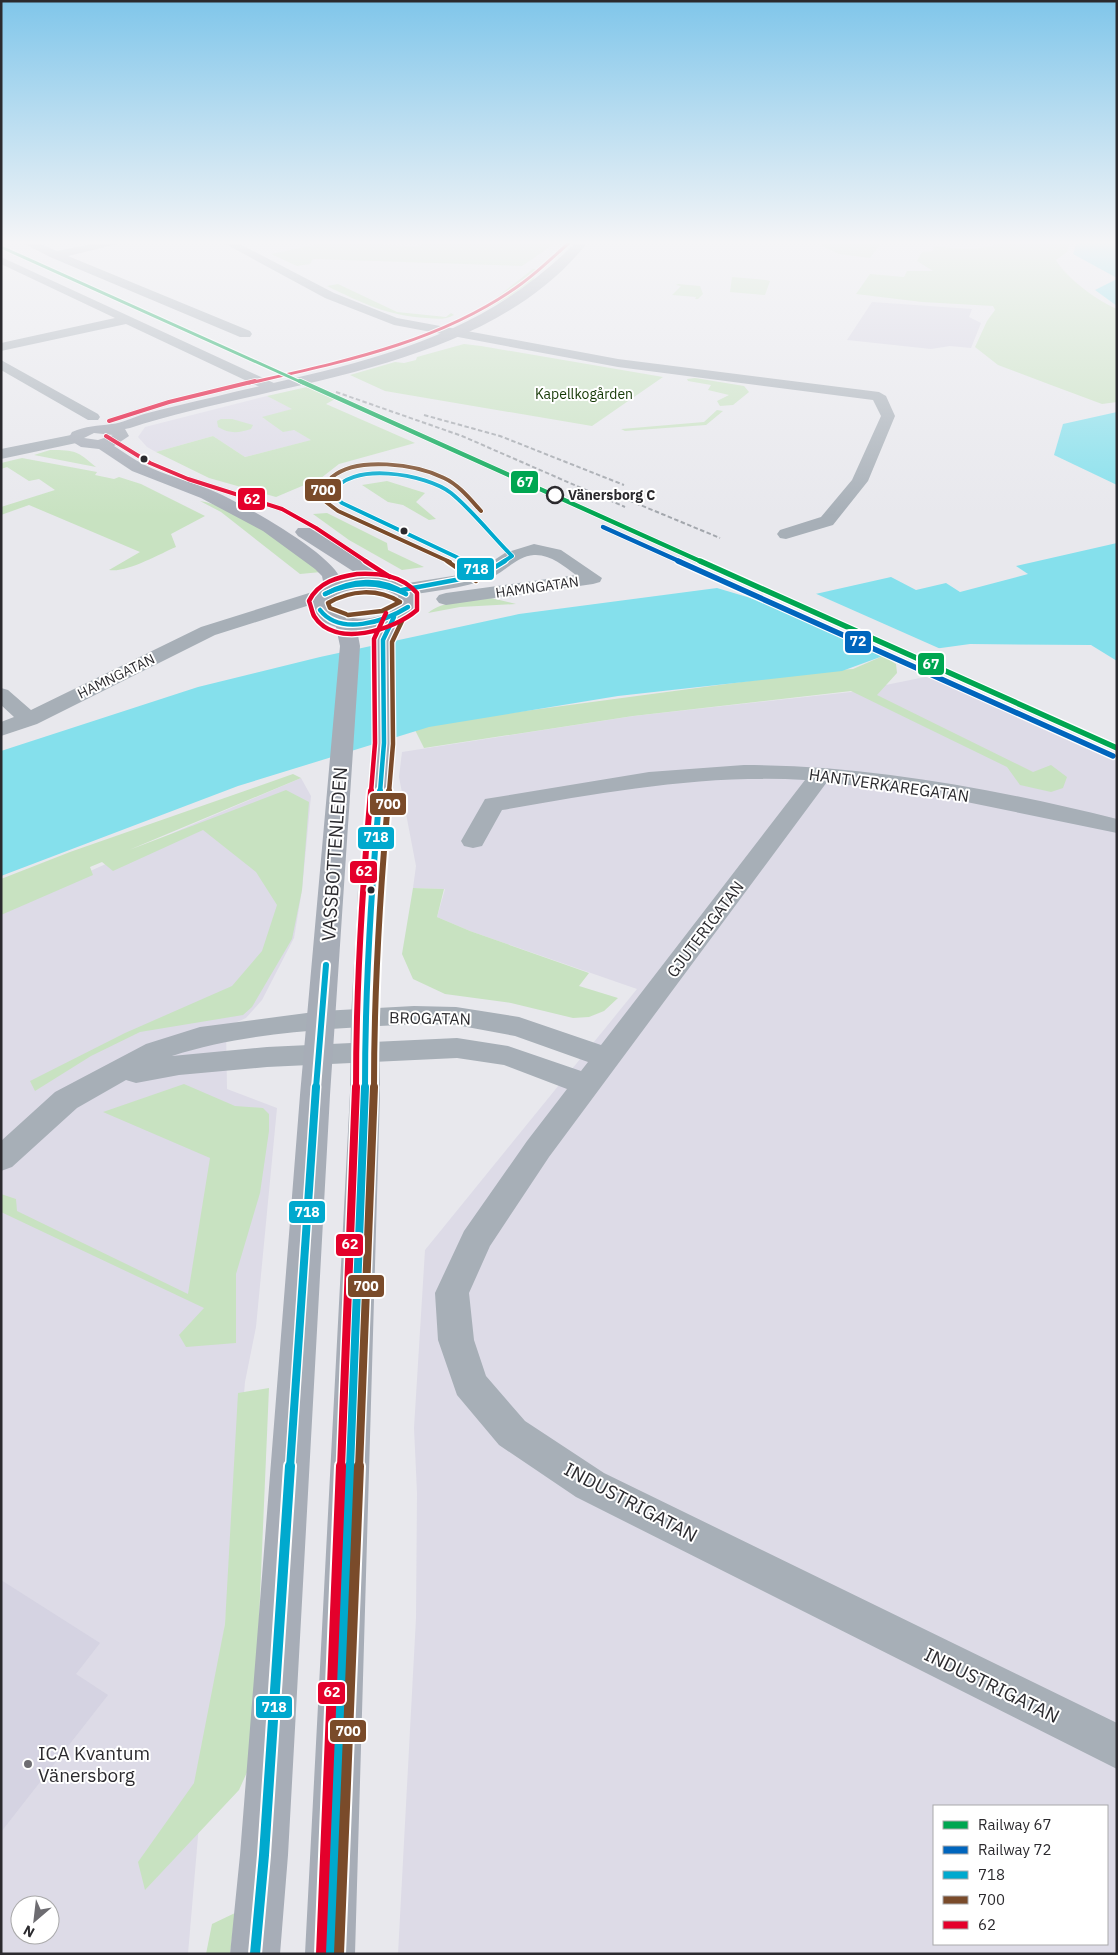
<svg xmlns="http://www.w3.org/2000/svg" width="1118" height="1955" font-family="'IBM Plex Sans',sans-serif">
<rect width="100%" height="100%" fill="#e8e8ed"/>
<g fill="#dddbe7" fill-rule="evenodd">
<path d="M267,396L293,409L263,418L294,430L312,440L245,457L213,436L156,452L147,447L138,437L145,427Z"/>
<path d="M935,675L1117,761V1954H398L416,1618L417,1493L414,1428L425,1250L637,989L470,931L437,917L445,889L413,888L416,866L399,777L402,752L634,716L851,692ZM934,1806H1107V1944H934Z"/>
<path d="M301,778L311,796L302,890L294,938L262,1000L246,1018L226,1027L227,1089L277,1108L256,1327L245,1382L225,1624L201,1801L188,1954H1V912L182,829ZM20,1905H50V1935H20Z"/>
</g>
<g fill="#c8e2c1">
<path d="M328,242L414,246L439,242H557L522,266L313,259L310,264L297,266L271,254Z"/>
<path d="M823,242H882L870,258L839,254L822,246Z"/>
<path d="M998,242H1070L1067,252L1056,260C1065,277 1099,302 1117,309V402L1102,404L1051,385L998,365L975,347L987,321L995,310L993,306L922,302L856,294L870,274L904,277L907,271H933L917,261L922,252L933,251L934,246C949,248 988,252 998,242Z"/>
<path d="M533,269H539L533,280L509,297L470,318Z"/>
<path d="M732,277L766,280L770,281L765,295L730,292Z"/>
<path d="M338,284L397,312L446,317L451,313L454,315C446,320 436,319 427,318C388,316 362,303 327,286Z"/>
<path d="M678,284L700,286L703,294L698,299H695L696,297L672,295L681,286L676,285Z"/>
<path d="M464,344L481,346L663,377L592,426L385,391L350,375L395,362L404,363L416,360L417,357Z"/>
<path d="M695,378L744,386L749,392L733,405L720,406L717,401L729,395L708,390L711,385L688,381L687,379Z"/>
<path d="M307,387L335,399L326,404L415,443L339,464L321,478L276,497L209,478L156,452L213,436L245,457L311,440L294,430L283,432L262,417L292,409L267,396Z"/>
<path d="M717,410L723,411L706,425L625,431L621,429L704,422Z"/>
<path d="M221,419H232L253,425L251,429C239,433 229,434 218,427L217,421Z"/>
<path d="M50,450C76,450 77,451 96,467L34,455Z"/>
<path d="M22,458L97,472L95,475L114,479L119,477L141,484L205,516L171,534L176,547C159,554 127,573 109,570L140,552L29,505L1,515V507L55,490L39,479L29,481L7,467L1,469V463Z"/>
<path d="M387,481L425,493L416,502L436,519L429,520L403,505L388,502L362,485Z"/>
<path d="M200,501C237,507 291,549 321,572L300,574L221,512Z"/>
<path d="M327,513L387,543L388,550L424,567L402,570L349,540L313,514Z"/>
<path d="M491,598L516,604L460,607L428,613C443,600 472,601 491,598Z"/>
<path d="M883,656L896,664L897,673L877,695L1033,772L1051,765L1067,777L1063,788L1051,792L1020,785L1007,767L851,691L633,716L424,748L413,726L824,671L853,669Z"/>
<path d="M293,774L301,778L129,850L286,790L309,802L302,890L292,939L252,1007L243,1015L140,1032L91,1056L35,1091L30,1081L125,1033L232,986L262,951L277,905L256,872L203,830L113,871L102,862L90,867L93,875L1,915V879L70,852Z"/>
<path d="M413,888L444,889L437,917L470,931L589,973L579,986L618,998L604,1011L589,1017L573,1018L511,1003L445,994L413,979L402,954Z"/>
<path d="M184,1084L235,1106L263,1108L269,1114V1131L260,1193L236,1274V1343L186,1347L179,1335L204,1308L1,1212V1194L16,1199L17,1211L188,1294L210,1158L103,1112Z"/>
<path d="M269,1388L253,1759L239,1790L145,1890L138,1862L194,1783L225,1624L238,1393Z"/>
<path d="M235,1913L230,1954H206L212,1924Z"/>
</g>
<g fill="#85e0ec">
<path d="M1077,242H1117V278L1073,254Z"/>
<path d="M1117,279V306L1095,290Z"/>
<path d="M1117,412V485L1054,455L1063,424Z"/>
<path d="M1117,543V661L1091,645L970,644L883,656L842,671L618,696L429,727L238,786L1,876V751L198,687L320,657L519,614L717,588L771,604L891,577L916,590L946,583L960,592L1028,574L1016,566Z"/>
</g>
<path fill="#e8e8ed" d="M812,592L943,650L890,658L760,598L771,601Z"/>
<g fill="#d5d3e2">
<path d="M872,302L972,309L969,317L981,323L971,348L950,346L931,349L847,340Z"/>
<path d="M1,1580L100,1643L76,1674L108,1695L1,1832Z"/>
</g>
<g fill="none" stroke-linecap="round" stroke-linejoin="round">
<g fill="#a7afb7" fill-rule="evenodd">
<path d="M21,242H36L57,251L102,242H126L68,256L250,331L252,334L250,337H240L50,257Z"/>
<path d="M222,242H236L334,293L397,318L618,359L879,392L886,396L895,416L868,481L833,525L786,539L780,538L777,534L780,530L821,517L852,480L881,416L873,400L618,367L394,325L325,298Z"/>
<path d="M1,257L276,384L278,387L271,391L266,390L126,324L1,351V343L115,318L1,264Z"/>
<path d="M1,360L98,414L100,417L98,420H88L1,370Z"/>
<path d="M76,434L84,439L81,442L1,459V449Z"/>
<path d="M534,544L561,550L602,578L600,582L593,584L446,605L439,603L436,599L439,595L446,593L576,575C564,566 550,554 534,555C517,556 505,572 490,578C462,589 432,591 402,596L395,594L393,590L395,586L402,584L465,574L482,568L505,553Z"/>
<path d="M325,588L332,590L334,594L332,598L215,635L37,724L1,736V722L14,717L1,705V688L8,690L31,710L201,627Z"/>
<path d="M744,765C869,765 995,789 1117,819V833L947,798L827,782L549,1157L490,1246L469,1293L474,1340L486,1376L525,1421L604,1473L1117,1723V1769L576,1497L499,1445L457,1395L438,1340L435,1293L464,1231L527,1141L567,1089L504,1065L457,1058L267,1067L179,1075L136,1083L126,1080L77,1108L12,1167L1,1171V1141L55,1092L146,1044L200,1027L322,1011L414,1006L456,1007L519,1017L601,1045L805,780C703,774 602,793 502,810L482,846L473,848L464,846L461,841L485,799L649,772ZM414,1024L456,1025L515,1036L588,1062L581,1071L508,1046L457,1038L267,1047L172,1056C249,1031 334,1029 414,1024Z"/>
</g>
<path fill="#a7adb7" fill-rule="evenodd" d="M576,242H588C485,373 277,380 130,428L125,429L129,436L114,446C124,452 133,459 143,464C164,475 189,481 211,490C238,501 336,555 341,581L362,577L298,536L295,532L298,528H310L391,580L406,584L418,597L419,606L402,621L393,640L395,743L384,890L379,1018L380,1093L355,1954H305L350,1093L351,1018L358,890L373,743V640L378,629L357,630L360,646L330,1095L288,1855L280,1954H230L240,1855L300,1095L340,646L336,627C321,622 312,617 308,602L324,586L322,576L315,569L263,531L201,498L132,471L99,449L81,447L68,439L72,432C86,426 97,426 112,424C122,423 134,417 144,414C167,408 191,402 214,397C350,364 473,347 576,242ZM94,433L113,435L98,440L84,438ZM358,589L386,590L398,596L399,605C381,622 350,623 329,609L328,602C336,593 346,590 358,589Z"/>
<g stroke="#a3a7ad" stroke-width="2" stroke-dasharray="4.5 2.5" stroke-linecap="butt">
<path d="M336,392L462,436L625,507"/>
<path d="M424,415L500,436L624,485"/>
<path d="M616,495L720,538"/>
</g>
<defs>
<path id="bus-1-far4" d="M467,562L342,503L332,494C348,460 427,474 451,493C471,509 493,537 512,556L503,562"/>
<g id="bus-1-far3">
<path d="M465,561L482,575L505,561"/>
<path d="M402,590L482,575"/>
<path d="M325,594C351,580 381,576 406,594"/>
<path d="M325,594C352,581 379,581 406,594"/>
<path d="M320,610C340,636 384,622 408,607"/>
<path d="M380,792L384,743L383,640L394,617"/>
</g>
<g id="bus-1-far2">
<path d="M316,1088L326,965"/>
<path d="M365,1088C365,988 371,890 380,791"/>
</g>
<g id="bus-1-far1">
<path d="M290,1468L316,1087"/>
<path d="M350,1468L365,1087"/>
</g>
<g id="bus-1">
<path d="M255,1954L264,1855L290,1466"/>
<path d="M330,1954L350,1466"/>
</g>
<path id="bus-2-far4" d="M450,562L338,511L326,502L323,490C326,486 328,481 332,477C357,456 416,464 444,478C459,485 470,499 481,511"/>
<g id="bus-2-far3">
<path d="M447,561L476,581"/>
<path d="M346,614L330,608L328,603C351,590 377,588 400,602L382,611L348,615"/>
<path d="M389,792L393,744L392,642L402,621"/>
</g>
<path id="bus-2-far2" d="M374,1088C374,988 380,890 389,791"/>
<path id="bus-2-far1" d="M359,1468L374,1087"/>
<path id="bus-2" d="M339,1954L359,1466"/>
<path id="bus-3-far5" d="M249,383C342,362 442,342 521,284C538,272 554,256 570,242"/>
<g id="bus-3-far4">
<path d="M109,421L169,402L255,381"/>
<path d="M106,436L150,463L188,479L282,509L316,528L367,562"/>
</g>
<g id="bus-3-far3">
<path d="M365,561L390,577"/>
<path d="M357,574C380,573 401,575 417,593V610C394,630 335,649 314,616C312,612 311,606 309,601C318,582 338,577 357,574Z"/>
<path d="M371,792L375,743L374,639L386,613"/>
</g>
<path id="bus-3-far2" d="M356,1088C356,988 362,890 371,791"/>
<path id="bus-3-far1" d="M341,1468L356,1087"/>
<path id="bus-3" d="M321,1954L341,1466"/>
</defs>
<use href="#bus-1-far4" stroke="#fff" stroke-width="5.5"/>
<use href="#bus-1-far3" stroke="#fff" stroke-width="7"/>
<use href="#bus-1-far2" stroke="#fff" stroke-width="10"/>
<use href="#bus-1-far1" stroke="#fff" stroke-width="11"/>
<use href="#bus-1" stroke="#fff" stroke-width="14"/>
<use href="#bus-2-far4" stroke="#fff" stroke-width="5.5"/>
<use href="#bus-2-far3" stroke="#fff" stroke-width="7"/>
<use href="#bus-2-far2" stroke="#fff" stroke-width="10"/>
<use href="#bus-2-far1" stroke="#fff" stroke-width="11"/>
<use href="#bus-2" stroke="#fff" stroke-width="14"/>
<use href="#bus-3-far5" stroke="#fff" stroke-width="5"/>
<use href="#bus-3-far4" stroke="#fff" stroke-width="5.5"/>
<use href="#bus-3-far3" stroke="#fff" stroke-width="7"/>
<use href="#bus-3-far2" stroke="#fff" stroke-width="10"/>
<use href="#bus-3-far1" stroke="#fff" stroke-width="11"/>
<use href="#bus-3" stroke="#fff" stroke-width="14"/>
<use href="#bus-1-far4" stroke="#00a9ce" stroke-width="4"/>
<use href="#bus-1-far3" stroke="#00a9ce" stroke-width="4.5"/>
<use href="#bus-1-far2" stroke="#00a9ce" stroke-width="6"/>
<use href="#bus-1-far1" stroke="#00a9ce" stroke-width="8"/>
<use href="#bus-1" stroke="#00a9ce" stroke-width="10"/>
<use href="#bus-2-far4" stroke="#7a4b2a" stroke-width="4"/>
<use href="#bus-2-far3" stroke="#7a4b2a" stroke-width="4.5"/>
<use href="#bus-2-far2" stroke="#7a4b2a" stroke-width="6"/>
<use href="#bus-2-far1" stroke="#7a4b2a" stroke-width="8"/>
<use href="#bus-2" stroke="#7a4b2a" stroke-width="10"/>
<use href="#bus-3-far5" stroke="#e4002b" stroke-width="3"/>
<use href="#bus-3-far4" stroke="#e4002b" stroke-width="4"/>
<use href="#bus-3-far3" stroke="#e4002b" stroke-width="4.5"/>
<use href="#bus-3-far2" stroke="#e4002b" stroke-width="6"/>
<use href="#bus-3-far1" stroke="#e4002b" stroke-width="8"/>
<use href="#bus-3" stroke="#e4002b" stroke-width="10"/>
<defs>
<path id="rail-1-far2" d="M1,247L303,383"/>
<path id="rail-1-far1" d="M300,381L702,562"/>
<path id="rail-1" d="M700,561L1117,748"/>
<path id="rail-2-far1" d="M603,527L681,562"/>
<path id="rail-2" d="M678,561L1113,756"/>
</defs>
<use href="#rail-1-far2" stroke="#fff" stroke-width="5"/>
<use href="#rail-1-far1" stroke="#fff" stroke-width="6"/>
<use href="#rail-1" stroke="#fff" stroke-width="8"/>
<use href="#rail-2-far1" stroke="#fff" stroke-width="6"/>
<use href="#rail-2" stroke="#fff" stroke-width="8"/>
<use href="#rail-1-far2" stroke="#00a651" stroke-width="3"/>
<use href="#rail-1-far1" stroke="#00a651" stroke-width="4.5"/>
<use href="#rail-1" stroke="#00a651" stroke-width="5.5"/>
<use href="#rail-2-far1" stroke="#0065bd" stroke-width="4.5"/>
<use href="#rail-2" stroke="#0065bd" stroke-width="5.5"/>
</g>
<linearGradient id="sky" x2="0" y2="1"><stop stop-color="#80c6ea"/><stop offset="0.47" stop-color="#f5f5f7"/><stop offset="1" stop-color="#f5f5f7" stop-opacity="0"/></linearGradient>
<rect width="1118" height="516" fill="url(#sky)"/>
<g fill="#2b2a2e" stroke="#fff" stroke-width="2">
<circle cx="144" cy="459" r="4.5"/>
<circle cx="404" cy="531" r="4.5"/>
<circle cx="371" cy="890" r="4.5"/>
</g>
<circle fill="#fff" stroke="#2b2a2e" stroke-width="2.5" cx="555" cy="495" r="8"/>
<circle fill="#6d6c71" stroke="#fff" stroke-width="2" cx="28" cy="1764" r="5"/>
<g text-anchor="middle" stroke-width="4" stroke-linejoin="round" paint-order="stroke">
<g font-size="14" fill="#153805" stroke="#fff">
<text x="584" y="399">Kapellkogården</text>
</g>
<g font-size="14" font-weight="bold" fill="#2b2a2e" stroke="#fff" text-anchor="start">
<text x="568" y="500">Vänersborg C</text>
</g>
<g font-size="14" fill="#2b2a2e" stroke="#fff">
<text transform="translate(537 587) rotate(-8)" y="5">HAMNGATAN</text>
<text transform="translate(116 676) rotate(-26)" y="5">HAMNGATAN</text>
</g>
<g font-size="16" fill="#2b2a2e" stroke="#fff">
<text transform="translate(889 785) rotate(8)" y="6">HANTVERKAREGATAN</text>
<text transform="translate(705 929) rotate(-53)" y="6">GJUTERIGATAN</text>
<text transform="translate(430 1018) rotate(1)" y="6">BROGATAN</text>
</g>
<g font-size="19" fill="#2b2a2e" stroke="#fff">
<text transform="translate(334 854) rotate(-86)" y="7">VASSBOTTENLEDEN</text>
<text transform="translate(631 1502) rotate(28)" y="7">INDUSTRIGATAN</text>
<text transform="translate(992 1685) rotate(26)" y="7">INDUSTRIGATAN</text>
</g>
<g font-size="19" fill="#2b2a2e" stroke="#fff" text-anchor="start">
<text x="38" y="1760">ICA Kvantum<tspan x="38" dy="22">Vänersborg</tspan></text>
</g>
</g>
<g stroke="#fff" stroke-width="2">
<rect x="510" y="470" width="29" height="24" rx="5" fill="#00a651"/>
<rect x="304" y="478" width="38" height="24" rx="5" fill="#7a4b2a"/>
<rect x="237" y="487" width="29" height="24" rx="5" fill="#e4002b"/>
<rect x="456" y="557" width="39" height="24" rx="5" fill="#00a9ce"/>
<rect x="844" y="630" width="28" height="24" rx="5" fill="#0065bd"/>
<rect x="917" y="652" width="28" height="24" rx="5" fill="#00a651"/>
<rect x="369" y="792" width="38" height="24" rx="5" fill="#7a4b2a"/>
<rect x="357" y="826" width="38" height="24" rx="5" fill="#00a9ce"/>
<rect x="349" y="860" width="29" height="24" rx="5" fill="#e4002b"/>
<rect x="288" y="1200" width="38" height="24" rx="5" fill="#00a9ce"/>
<rect x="335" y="1233" width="29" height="24" rx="5" fill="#e4002b"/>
<rect x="347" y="1274" width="38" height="24" rx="5" fill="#7a4b2a"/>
<rect x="317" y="1681" width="29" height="24" rx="5" fill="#e4002b"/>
<rect x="255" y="1695" width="38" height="24" rx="5" fill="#00a9ce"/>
<rect x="329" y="1719" width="38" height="24" rx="5" fill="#7a4b2a"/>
</g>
<g font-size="14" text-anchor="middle" font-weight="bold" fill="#fff">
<text x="525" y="487">67</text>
<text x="323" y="495">700</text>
<text x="252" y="504">62</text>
<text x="476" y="574">718</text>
<text x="858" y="646">72</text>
<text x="931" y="669">67</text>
<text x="388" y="809">700</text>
<text x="376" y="842">718</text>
<text x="364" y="876">62</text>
<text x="307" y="1217">718</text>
<text x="350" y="1249">62</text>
<text x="366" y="1291">700</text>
<text x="332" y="1697">62</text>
<text x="274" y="1712">718</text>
<text x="348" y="1736">700</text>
</g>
<rect width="1118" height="1955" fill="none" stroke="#2b2a2e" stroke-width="5"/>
<rect x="933" y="1805" width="175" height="140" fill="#ffffff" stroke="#aaaaab"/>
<rect x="943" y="1821" width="25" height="8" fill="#00a651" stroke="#aaaaab"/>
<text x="978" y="1830" font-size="15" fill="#2b2a2e">Railway 67</text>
<rect x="943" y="1846" width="25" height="8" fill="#0065bd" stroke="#aaaaab"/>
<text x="978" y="1855" font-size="15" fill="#2b2a2e">Railway 72</text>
<rect x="943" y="1871" width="25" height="8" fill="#00a9ce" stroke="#aaaaab"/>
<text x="978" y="1880" font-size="15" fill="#2b2a2e">718</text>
<rect x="943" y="1896" width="25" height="8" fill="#7a4b2a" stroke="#aaaaab"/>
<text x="978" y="1905" font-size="15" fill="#2b2a2e">700</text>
<rect x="943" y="1921" width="25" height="8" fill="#e4002b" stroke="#aaaaab"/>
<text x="978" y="1930" font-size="15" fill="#2b2a2e">62</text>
<g transform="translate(35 1920) rotate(208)"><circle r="24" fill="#ffffff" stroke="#aaaaab"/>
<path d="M0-4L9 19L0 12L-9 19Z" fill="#6d6c71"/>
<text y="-8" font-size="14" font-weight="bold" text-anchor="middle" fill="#2b2a2e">N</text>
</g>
</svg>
